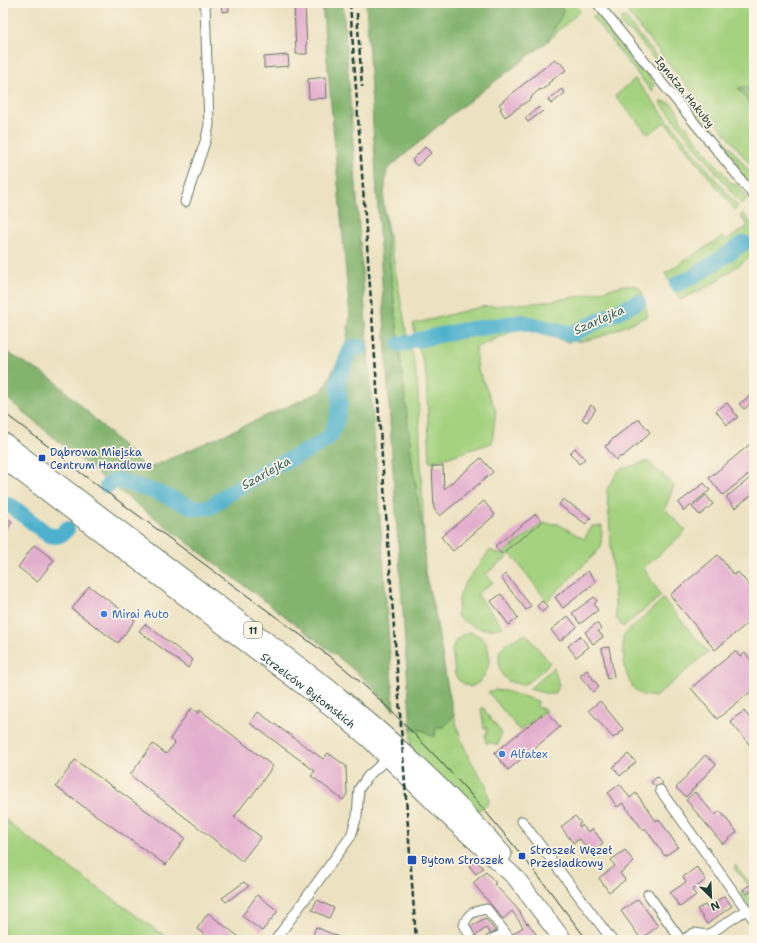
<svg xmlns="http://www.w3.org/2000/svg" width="757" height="943" font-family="'Shantell Sans',sans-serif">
<rect width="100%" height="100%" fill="#fcf5e5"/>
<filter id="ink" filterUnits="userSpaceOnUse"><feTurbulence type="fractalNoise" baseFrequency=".025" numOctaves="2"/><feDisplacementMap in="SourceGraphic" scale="8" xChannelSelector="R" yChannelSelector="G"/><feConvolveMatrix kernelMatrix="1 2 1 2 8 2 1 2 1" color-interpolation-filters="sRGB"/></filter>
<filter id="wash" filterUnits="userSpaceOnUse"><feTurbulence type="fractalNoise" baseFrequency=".012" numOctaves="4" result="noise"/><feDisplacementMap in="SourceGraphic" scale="16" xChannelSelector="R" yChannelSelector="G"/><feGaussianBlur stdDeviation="0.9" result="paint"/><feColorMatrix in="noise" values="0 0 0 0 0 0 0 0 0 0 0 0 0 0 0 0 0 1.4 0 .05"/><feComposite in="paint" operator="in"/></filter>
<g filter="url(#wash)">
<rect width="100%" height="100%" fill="#ece2c1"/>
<g fill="#a4d27f" stroke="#62885a">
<path d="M558,3H573L580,11L547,42L564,11Z"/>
<path d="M633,3H754V85L739,88L754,110V169L628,13L636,7Z"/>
<path d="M595,15L601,17L608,22L611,28L612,36L638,68L647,72L651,79L654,86L652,92L592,17Z"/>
<path d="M624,16L754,177V189L738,170L736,161L634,34C627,30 620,28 622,18Z"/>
<path d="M635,79L738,207L735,210L665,122L648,134L615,96Z"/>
<path d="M660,102C672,100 678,109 680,119L731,183L739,186L747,198L742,205Z"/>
<path d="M383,202L406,329L415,365L418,392L424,537L413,469Z"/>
<path d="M743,213L754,227V254L710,286L680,300L665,273L722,237L727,240L748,226L740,216Z"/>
<path d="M624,285L637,286L642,292L648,316L600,337L583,341L568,342L520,328L475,348L478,370L496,410L492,443L430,463L426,374L413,324L480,307L543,302L582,296Z"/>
<path d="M648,461L674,486L665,509L686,531L644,568L661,596L623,627L616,618L607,489L619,470Z"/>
<path d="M543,523L558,524L584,539L592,526H602L601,548L547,601L511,554L486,574L493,582L477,594L503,627C486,632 471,628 457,616L459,598L464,585L490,550L501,555Z"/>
<path d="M663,599L708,652L655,697C650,696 643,696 639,693C623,681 623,654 623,636Z"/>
<path d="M468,632C498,635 494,680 470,687L458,680L455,674L452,649L456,640Z"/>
<path d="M526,634L550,663L529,682L522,685L508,681L502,675L499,666V653L502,647L512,640Z"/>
<path d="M554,667L559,685L555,694H548L529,689Z"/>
<path d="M495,690L505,691L538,701L537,707L546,710L520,731L488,692Z"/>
<path d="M483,707L486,711L485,712L501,732L498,746L492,743H486L485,734H487V728H484L481,709Z"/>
<path d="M454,715C461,742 469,763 487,784L486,787C492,805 489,805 473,812L411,752V729L425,731L429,735L435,736L436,727H444Z"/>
<path d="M3,818L26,836L170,940H3Z"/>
<path d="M735,865L754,888L753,910L742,896L741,889L743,890L747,894L753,889L735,870Z"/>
</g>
<g fill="#83b46e" stroke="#517851">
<path d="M322,3H343L394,711L368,682L336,655L122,493L88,466L3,395V350L54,380L147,469L322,391L345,348L350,317Z"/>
<path d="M366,3H558L564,11L547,42L452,114L387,170L383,203L413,469L424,537L425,573L436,618L447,683L454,715L444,727H436L435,737L429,735L425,731L411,729L392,456Z"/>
<path d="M754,85V110L738,88Z"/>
</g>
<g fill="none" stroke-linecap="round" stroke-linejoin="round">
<path stroke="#4eb1cd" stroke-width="2.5" d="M721,250L723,257"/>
<g stroke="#4eb1cd" stroke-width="16">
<path d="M677,284L693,277L744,243"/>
<path d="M418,340L459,331L522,322L572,334L638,302"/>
<path d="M400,344L407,343"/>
<path d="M107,486L112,482L118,480L162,494L194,508L211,507L226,495L244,484L273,467L311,449L323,442L331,435L337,419L340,405L338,381L350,351L354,347H360"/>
<path d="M3,506L8,505L13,507L47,534C55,538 61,536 67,529"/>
</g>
</g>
<g id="blocks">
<g fill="#e3adce">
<path d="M221,3H228L229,11L222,12Z"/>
<path d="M294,3H305L307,54H296Z"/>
<path d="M288,55L289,66L264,68V57Z"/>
<path d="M555,59L558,63L560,62L566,70L548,83L549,85L541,90L540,89L531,97L532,98L505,117L500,109L502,108L499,104Z"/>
<path d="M326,77L327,98L309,99L308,79Z"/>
<path d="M562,89L565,93L551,104L548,100Z"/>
<path d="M539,107L543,111L528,122L525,118Z"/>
<path d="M425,147L431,153L417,166L412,160Z"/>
<path d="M750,396L754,401L744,409L739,404Z"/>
<path d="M727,403L738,417L727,425L716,411Z"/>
<path d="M591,405L596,409L587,422L582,419Z"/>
<path d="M639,419L650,432L646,436V437L622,457L621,456L616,460L605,446L610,443L609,442L634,422H635Z"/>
<path d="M754,441V470L723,495L709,478Z"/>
<path d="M575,448L585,459L579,464L570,453Z"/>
<path d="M481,458L493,472L440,516L434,509L432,466H443L444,489Z"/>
<path d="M754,475V493L735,508L726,497Z"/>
<path d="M704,483L710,490L684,511L678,503Z"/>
<path d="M706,495L713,504L700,515L692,507Z"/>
<path d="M563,499L591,518L586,524L559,505Z"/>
<path d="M484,501L495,515L453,551L441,537Z"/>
<path d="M536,514L542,522L501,554L495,546Z"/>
<path d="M7,518L12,522L3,534V524Z"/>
<path d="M34,545L54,560L37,582L18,567Z"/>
<path d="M718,555L734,575L738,572L754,591V618L715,650L670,595Z"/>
<path d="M588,571L596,582L563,608L555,597Z"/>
<path d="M506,574L531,606L526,610L501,578Z"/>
<path d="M89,586L135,620L118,643L72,609Z"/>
<path d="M501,594L518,618L509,625L491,601Z"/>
<path d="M594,597L597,601L594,604L598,610L580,624L572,613Z"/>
<path d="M542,601L548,607L542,612L537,606Z"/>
<path d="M568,616L577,627L560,641L551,630Z"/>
<path d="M597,623L601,629L598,631L603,637L593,644L585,632Z"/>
<path d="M145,624L193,660L188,668L139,631Z"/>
<path d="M580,636L589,647L576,657L568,646Z"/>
<path d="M609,647L614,677L607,679L602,648Z"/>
<path d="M735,651L740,657L745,653L754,664V689L717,719L691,688Z"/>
<path d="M587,670L599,687L593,692L580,676Z"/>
<path d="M600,701L624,730L613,738L589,710Z"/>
<path d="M191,708L198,713L200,710L273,766L251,797L250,796L234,817L261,837L242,861L130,775L153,744L166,754L175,743L170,739Z"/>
<path d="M547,711L560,727L508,770L494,753Z"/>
<path d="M744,711L754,723V750L730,721Z"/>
<path d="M258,712L323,759L328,753L346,766L347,794L343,800L311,776L315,771L250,723Z"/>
<path d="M628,754L636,762L620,776L613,767Z"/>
<path d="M705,755L716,764L686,797L676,788Z"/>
<path d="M75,760L185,838L166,865L56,787Z"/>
<path d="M657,777L663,783L657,788L651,782Z"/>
<path d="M620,784L630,798L636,793L656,821L659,819L678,847L665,856L645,828L643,830L623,803L617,807L608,793Z"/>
<path d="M695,792L715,815L720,811L737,832L723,844L686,800Z"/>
<path d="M575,816L581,823L578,825L580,827L582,825L588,832L593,829L603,843L590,853L580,839L573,843L561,827Z"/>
<path d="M625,850L634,862L620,873L625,880L609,892L599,878L615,866L611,860Z"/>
<path d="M476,860L483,868L476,874L469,866Z"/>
<path d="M697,867L706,880L692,890L696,895L680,907L670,893L686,882L683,877Z"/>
<path d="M486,872L496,883L494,884L517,908L527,924L528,923L536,934L535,936L538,940H517L513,934L523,927L512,911L503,919L473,883Z"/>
<path d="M244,882L249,886L226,902L222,898Z"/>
<path d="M749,885L753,889L747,894L743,890Z"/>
<path d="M257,895L278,911L262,931L242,916Z"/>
<path d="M724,896L732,906L707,924L697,909L705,905L707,908Z"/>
<path d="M638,899L658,926L641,939L621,911Z"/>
<path d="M317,900L334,908L329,918L312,910Z"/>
<path d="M208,913L243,940H211L197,929Z"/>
<path d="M485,918L496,932L492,936L486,928L475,936L469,928Z"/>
<path d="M316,927L341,938L340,940H326L313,935Z"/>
</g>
</g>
</g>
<g filter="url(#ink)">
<use href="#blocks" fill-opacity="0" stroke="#677765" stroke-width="1"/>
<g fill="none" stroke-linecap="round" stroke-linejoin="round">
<defs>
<g id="street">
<path d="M597,3L754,196"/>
<path d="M185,202L206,139L209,125L205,3"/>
<path d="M660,790L754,920"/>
<path d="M522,821L612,940"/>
<path d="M648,894L681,940"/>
<path d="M276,939L351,836L357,816L359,789L368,776L388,758"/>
<path d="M472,940L464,925C468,912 475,911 487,909L511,940"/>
<path d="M490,940L505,933"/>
<path d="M683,940L694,933L708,935L746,910"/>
</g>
<g id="highway">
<path d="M3,441L330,689C392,739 451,793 503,854"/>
<path id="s1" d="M3,459L336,711L369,739L453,821L516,878L563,940"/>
</g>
</defs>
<use href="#street" stroke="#677765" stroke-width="11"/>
<use href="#highway" stroke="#677765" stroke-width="19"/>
<use href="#street" stroke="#fff" stroke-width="9"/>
<use href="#highway" stroke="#fff" stroke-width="17"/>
<path stroke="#1f3d34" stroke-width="1" d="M3,412L49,447L74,468L329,656C360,680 388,707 416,736C479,799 534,869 587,940"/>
<g stroke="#1f3d34" stroke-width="2.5" stroke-dasharray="6 3" stroke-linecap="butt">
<path d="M350,3L416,940"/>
<path d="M357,13L362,87"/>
</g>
</g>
</g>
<g fill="#1a4fb4" stroke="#fcf5e5" stroke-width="1.5">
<rect x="38" y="454" width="8" height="8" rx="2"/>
<rect x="518" y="852" width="8" height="8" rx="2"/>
<rect x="407" y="855" width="10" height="10" rx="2"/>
</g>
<g fill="#3f7fe0" stroke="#fcf5e5" stroke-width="1.5">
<circle cx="104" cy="614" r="4"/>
<circle cx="502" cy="754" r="4"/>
</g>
<g text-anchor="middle" stroke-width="3.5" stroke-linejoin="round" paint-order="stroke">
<rect fill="#fcf5e5" stroke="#617469" stroke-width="1" x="244" y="622" width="18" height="16" rx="3"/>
<g font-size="10" font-weight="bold" fill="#1f3d34">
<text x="253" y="634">11</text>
</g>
<g font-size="11" fill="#1f3d34" stroke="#fcf5e5">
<text transform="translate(685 92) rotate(51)" y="4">Ignatza Hakuby</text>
<text dy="4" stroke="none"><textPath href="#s1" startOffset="383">Strzelców Bytomskich</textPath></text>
</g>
<g font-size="11" fill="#164399" stroke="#fcf5e5" text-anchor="start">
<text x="50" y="456">Dąbrowa Miejska<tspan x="50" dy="13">Centrum Handlowe</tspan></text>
<text x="530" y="854">Stroszek Węzeł<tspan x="530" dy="13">Przesiadkowy</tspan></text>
<text x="421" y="864">Bytom Stroszek</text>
</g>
<g font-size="11" fill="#366cbe" stroke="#fcf5e5" text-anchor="start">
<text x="112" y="618">Mirai Auto</text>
<text x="510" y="758">Alfatex</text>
</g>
<g font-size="12" font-style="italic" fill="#2d6062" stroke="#fcf5e5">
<text transform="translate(599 320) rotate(-24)" y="4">Szarlejka</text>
<text transform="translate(266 473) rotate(-29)" y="4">Szarlejka</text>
</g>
</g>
<rect width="757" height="943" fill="none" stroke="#fcf5e5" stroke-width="16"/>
<g transform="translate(711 897) rotate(156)" stroke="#fcf5e5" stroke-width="3" paint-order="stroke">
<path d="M0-3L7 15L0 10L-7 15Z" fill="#1f3d34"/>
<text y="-6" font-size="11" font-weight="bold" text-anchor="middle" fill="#1f3d34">N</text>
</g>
</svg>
